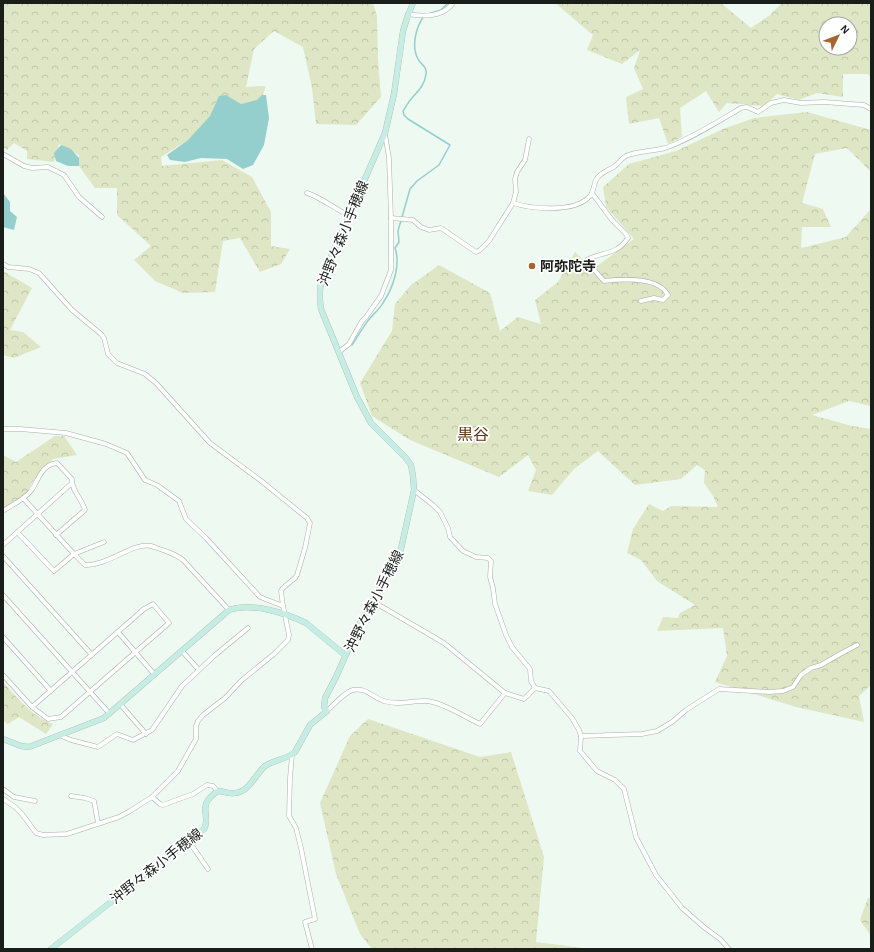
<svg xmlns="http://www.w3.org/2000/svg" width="874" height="952" font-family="'Alegreya Sans','Noto Sans JP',sans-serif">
<defs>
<pattern id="forest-crowns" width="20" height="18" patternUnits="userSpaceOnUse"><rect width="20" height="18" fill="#dfe6c5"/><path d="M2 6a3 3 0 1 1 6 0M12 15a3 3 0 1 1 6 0" fill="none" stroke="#bfc5a9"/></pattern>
</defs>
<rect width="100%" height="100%" fill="#eef9f1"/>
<g fill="url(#forest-crowns)" fill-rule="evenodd">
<path d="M3,3H223V5L226,3H373L377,16L378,59L381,97L356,125L316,124L312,88L303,47L274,31L254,49L246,87L266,86L260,102L207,123L188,140L161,157L162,166L222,160L252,177L271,212V246L290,249L281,264L260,272L240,238L223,241L215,292L183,293L155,281L134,260L151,246L117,215V188H95L79,166V155L59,144L54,162L27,159V151L14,143L7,150L3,147Z"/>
<path d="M555,3H721L751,28L770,15L782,3H871V77L868,74H843V97L817,93L799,100L777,94L764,106L727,103L719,112L706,91L680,108L682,137L668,144L659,118L629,124L626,97L643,89L634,68L640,50L622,64L587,50L593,35ZM826,24H850V48H826Z"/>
<path d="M807,112L871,130V172L847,148L815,154L802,203L823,209L831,227H802L801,248L846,237L869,211L871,210V406L849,401L812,415L852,426L871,429V685L859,696L864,722L796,707L715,682L727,656L723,628L657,631L663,617L678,618L680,613L695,605L657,581L641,560L627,553L633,529L649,504L663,511L671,506L718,507L713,496L704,483L705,470L697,465L681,479L635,485L598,451L574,469L552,495L528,491L536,470L528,455L499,477L410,440L372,416L360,383L392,331L395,304L410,286L439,265L490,293L500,331L518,317L541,324L535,300L558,282L575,252L593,269L634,239L606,207L603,187L629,164L676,151L723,129L754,118Z"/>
<path d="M3,271L32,288L10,330L23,332L41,347L14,358L3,355Z"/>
<path d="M55,436H64L77,455L53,459L33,481L27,492L3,510V455L16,462Z"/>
<path d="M3,682C18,698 31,716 53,724L46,734L19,717L8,724L3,720Z"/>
<path d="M368,719L480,757L511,752L544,857L536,942L592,949H372L360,934L336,874L320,803L350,736Z"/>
<path d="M868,898H871V936L860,920Z"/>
</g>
<g fill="#95cfcd">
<path d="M226,95L241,104L257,100L262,95H266L269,118L264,145L253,165L243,169L227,159L201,158L185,162L170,160L167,155L188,140L210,116L219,96Z"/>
<path d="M61,145L71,149L79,158V166H68L56,161L54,153Z"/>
<path d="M3,193L10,202V211L17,217L14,230L3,227Z"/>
</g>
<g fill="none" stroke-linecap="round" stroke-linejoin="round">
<g stroke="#95cfcd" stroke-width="1.5">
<path d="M428,14L441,10L448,3"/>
<path d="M352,345C357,337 362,329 367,322C372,315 379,310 383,303C393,288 401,265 395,248L399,242L398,231L410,189L417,181L439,165L450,145L408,119L404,115L403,111C406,107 408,102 412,98C418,91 425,85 426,74C427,66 421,65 418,59C411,46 416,27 424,16"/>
</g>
<defs>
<g id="street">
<path d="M408,14C424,17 443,17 453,3"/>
<path d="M3,154L24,166L32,168L48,167L64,175L79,197L102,217"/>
<path d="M307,193C320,197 336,209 349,216"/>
<path d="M592,193L612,220L626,234L628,238C616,256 602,251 587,260L588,263L604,281C622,279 658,276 668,295L663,300L654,298L641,301"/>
<path d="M513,203C531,209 574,213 589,197C594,193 593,186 596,180C600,172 608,171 615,166C619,163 622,158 626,156C635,151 655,151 665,148C689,140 719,121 741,108L747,107L758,112L771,103L784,100L801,103L824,102L864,105L871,109"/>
<path d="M391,218L413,220L421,227L429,230L441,228L476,252L480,250L489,241L513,203L516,192L515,179L517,172L525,160L529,139"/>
<path d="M3,264L8,267L29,269L39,273L72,310L101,334L104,338L108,354L117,363L145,374L156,383L210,443L260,480L307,518L310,523L305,548L297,575L295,578L283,588L281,591L283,606L289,635L288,640L274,654L242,680L225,698L203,715L198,721L196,726V739L178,771L152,797L130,811L119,817L67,834L43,835L36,833L22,814L15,807L3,799"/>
<path d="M339,352L349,344L362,321L366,317L381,296L391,270V218L389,158L385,134"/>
<path d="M3,429H20L66,433L106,444L127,453L145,480L157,485L179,501L186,519L206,538L260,597L283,606"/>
<path d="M414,490L433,505L440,512L448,528L450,537L463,551L476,557L488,558L491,561L490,577L493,588L495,604L506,635L512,647L530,669L531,681L535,688"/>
<path d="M23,498L74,554L85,565C108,566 133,542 151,546C155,547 159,549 163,550C170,553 177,555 183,560L229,610"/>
<path d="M3,511C12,505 23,500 30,492C39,481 40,465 57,463L72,479C71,490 82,499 85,510L56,535"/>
<path d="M17,532L54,571L74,554L104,542"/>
<path d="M3,545L72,483"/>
<path d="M3,556L92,655"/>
<path d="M3,595L109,713"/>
<path d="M372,601L444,643L505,693L524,699L535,688L549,691L572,718L579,730L581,736L580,751L597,771L615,780L624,789L636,837L656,875L682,908L705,928L720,939L729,949"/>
<path d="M118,632L154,674"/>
<path d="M3,637L51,691"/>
<path d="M182,651L199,670"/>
<path d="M3,675L32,707L48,719L61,717L169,623L153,604L144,609L32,707"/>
<path d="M120,704L146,734"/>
<path d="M327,711C335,704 343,693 353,690C365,687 374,698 384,701C398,706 413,700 427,701C444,703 465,717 480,724L505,693"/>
<path d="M59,735L71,740L98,747L117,734L133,740L152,730L182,686L214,656L248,628"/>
<path d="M581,736L642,734L657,731L672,722L686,710L719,689L769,692L783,691L793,687L801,675L811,668L821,665L840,654L857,645"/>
<path d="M292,755L290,778L289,816L296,828L301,848L315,919L305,922L312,949"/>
<path d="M3,789L14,797L35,801"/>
<path d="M71,796L85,798L94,801L98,823"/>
<path d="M152,797L160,804L163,805L193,794L207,785L213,786L217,791"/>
<path d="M188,840L208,869"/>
</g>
<g id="secondary">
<path d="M3,739L21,746L29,747L104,718L229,610C251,602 286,613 306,623L345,655"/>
<path d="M51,949L204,829C210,820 201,809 208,800C221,784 222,795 235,793C249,792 255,775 264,767C273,759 287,760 295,752L310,725L327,711L324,707L325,698L336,677L361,621L396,561L401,549L414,490L413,476L411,465L405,457L371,423L357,397L321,309C319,296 319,287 323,275L385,133L394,94L403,31L407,18L413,3"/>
</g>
</defs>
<use href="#street" stroke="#a6b1a9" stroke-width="5"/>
<use href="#secondary" stroke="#a6b1a9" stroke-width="6"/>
<use href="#street" stroke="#fff" stroke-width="4"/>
<use href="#secondary" stroke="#c5ede4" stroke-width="5.5"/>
</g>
<circle fill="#a4662c" stroke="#fff" stroke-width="1.5" cx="532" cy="266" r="4"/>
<g text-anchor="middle" stroke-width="3.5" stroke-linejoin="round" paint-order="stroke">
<g font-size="14" fill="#1a1e1b" stroke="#fff">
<text transform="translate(343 233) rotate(-68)" y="5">沖野々森小手穂線</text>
<text transform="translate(374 601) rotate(-63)" y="5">沖野々森小手穂線</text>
<text transform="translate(156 866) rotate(-38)" y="5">沖野々森小手穂線</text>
</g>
<g font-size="14" font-weight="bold" fill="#1a1e1b" stroke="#fff" text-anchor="start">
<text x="540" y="271">阿弥陀寺</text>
</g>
<g font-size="16" fill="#5f350a" stroke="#fff">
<text x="473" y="440">黒谷</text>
</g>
</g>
<rect width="874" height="952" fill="none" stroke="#1a1e1b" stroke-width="8"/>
<g transform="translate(838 36) rotate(47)"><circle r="19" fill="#ffffff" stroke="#a3a5a4"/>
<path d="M0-3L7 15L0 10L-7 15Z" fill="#a4662c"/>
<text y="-6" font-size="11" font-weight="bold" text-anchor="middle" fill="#1a1e1b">N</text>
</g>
</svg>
